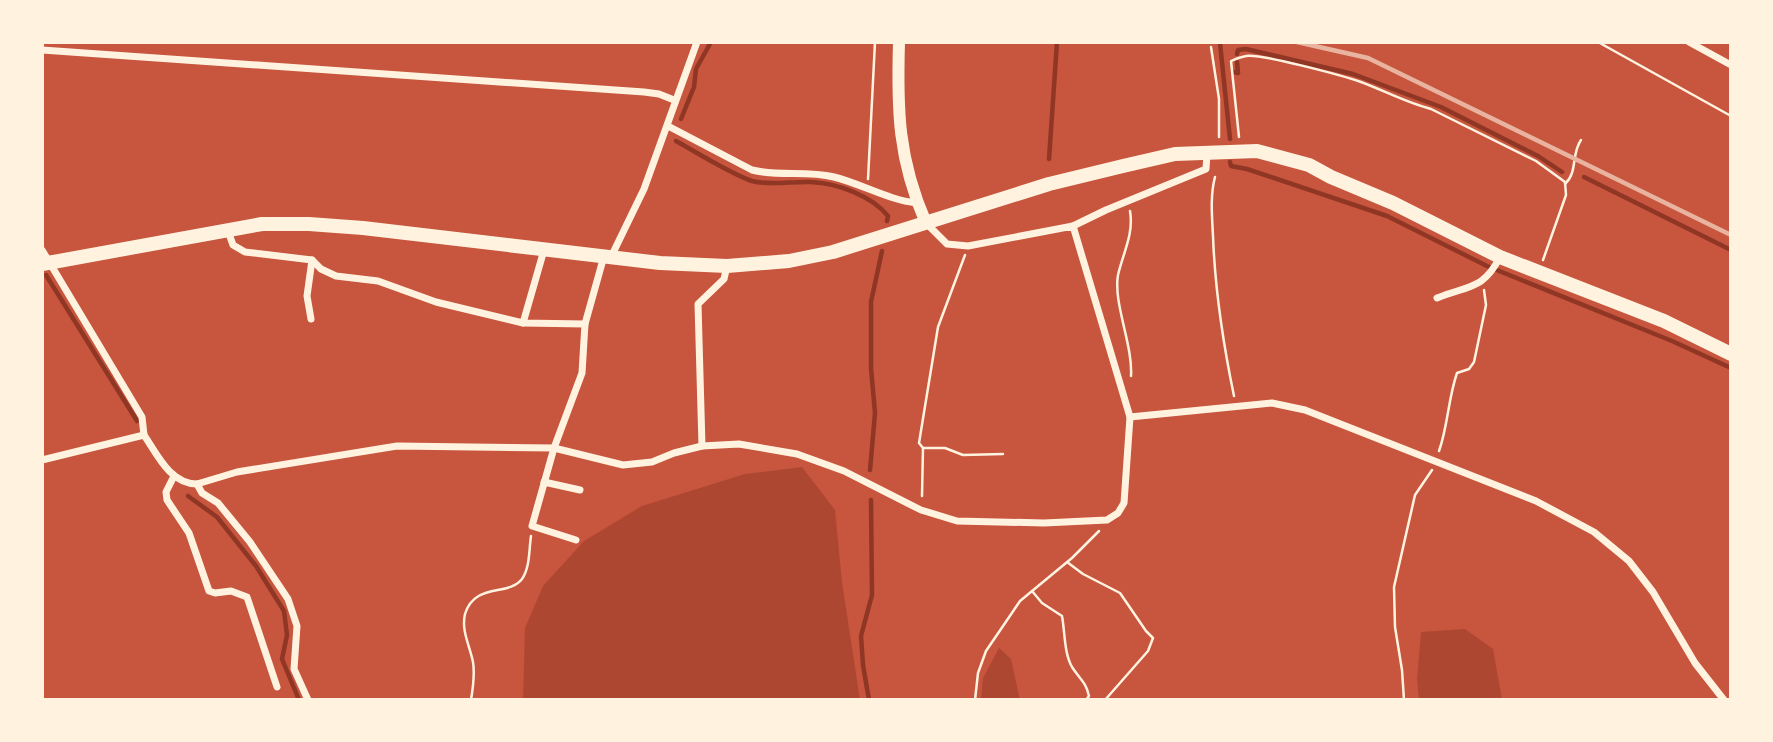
<svg xmlns="http://www.w3.org/2000/svg" width="1773" height="742" font-family="'Fira Sans',sans-serif">
<rect width="100%" height="100%" fill="#c8553d"/>
<g fill="#ae4732">
<path d="M802,467L835,510L842,582L860,700H523L525,628L543,586L584,541L642,506L745,474Z"/>
<path d="M1465,629L1493,649L1502,700H1419L1417,679L1421,632Z"/>
<path d="M999,648L1011,659L1020,700H981L983,678Z"/>
</g>
<g fill="none" stroke-linecap="round" stroke-linejoin="round">
<g stroke="#8f3625" stroke-width="4.5">
<path d="M1220,43L1230,139"/>
<path d="M1237,54L1238,50L1246,49L1353,74L1441,107L1538,156L1562,172"/>
<path d="M1234,72L1238,73L1237,62"/>
<path d="M681,119L694,87L696,69L711,42"/>
<path d="M676,141C696,152 731,174 752,181C771,186 792,181 811,182C837,183 872,196 888,216L887,221"/>
<path d="M1049,159L1057,42"/>
<path d="M1230,162L1231,166L1247,169L1387,216L1487,266L1672,341L1731,368"/>
<path d="M1584,177L1731,250"/>
<path d="M46,275L137,421"/>
<path d="M870,470L875,413L871,368V302L882,251"/>
<path d="M188,496L217,517L256,566L284,611L287,635L282,659L299,700"/>
<path d="M869,700L863,665L861,636L872,595L871,500"/>
</g>
<g stroke="#fff3e0" stroke-width="2.5">
<path d="M1598,42L1731,116"/>
<path d="M1211,47L1219,99V137"/>
<path d="M1239,137L1231,61C1235,59 1241,57 1246,56C1259,53 1344,76 1361,82C1385,91 1407,103 1431,109L1536,161L1565,182L1566,195L1543,260"/>
<path d="M1215,177C1210,196 1212,216 1213,236C1215,290 1223,343 1234,396"/>
<path d="M868,179L875,42"/>
<path d="M1565,184C1578,172 1571,154 1581,140"/>
<path d="M1130,211C1134,234 1123,253 1118,275C1113,303 1133,345 1131,376"/>
<path d="M923,448H945L963,455L1003,454"/>
<path d="M1439,451C1448,426 1448,399 1457,373L1469,369L1474,362L1486,305L1484,290"/>
<path d="M922,496L923,448L919,443L938,327L965,255"/>
<path d="M1067,562L1083,574L1120,593L1146,631L1153,638L1148,651L1105,700"/>
<path d="M1032,591L1042,603L1062,616C1065,632 1064,653 1072,667C1079,678 1086,682 1089,696L1086,700"/>
<path d="M471,700C473,688 475,674 473,662C470,646 461,631 465,614C475,582 508,597 522,579C530,568 529,549 531,536"/>
<path d="M975,700L978,673L986,651L1020,601L1072,558L1099,531"/>
<path d="M1404,700L1402,670L1395,627L1394,587L1415,495L1432,470"/>
</g>
<g stroke="#fff3e0" stroke-width="7">
<path d="M1689,42L1731,65"/>
<path d="M42,50L644,92L659,94L674,100"/>
<path d="M668,126L752,170C779,177 806,170 834,177C862,184 888,200 917,203"/>
<path d="M1073,226L1106,210L1206,169L1207,153"/>
<path d="M228,231L233,245L245,252L312,260L321,269L336,276L378,281L436,302L523,323L585,324"/>
<path d="M42,250L142,417L144,435"/>
<path d="M611,257L644,189L697,42"/>
<path d="M1437,298C1469,285 1483,290 1500,257"/>
<path d="M311,319L307,296L312,260"/>
<path d="M523,323L544,250"/>
<path d="M1130,417L1272,403L1305,410L1536,501L1594,532L1629,561L1653,592L1695,663L1724,700"/>
<path d="M702,446L698,304L724,279L727,266"/>
<path d="M42,460L144,435C157,454 170,484 197,484L237,472L397,446L554,448L623,465L652,462L674,453L702,446L739,444L797,454L844,471L921,510L957,521L1044,523L1107,520L1118,513L1124,503L1130,417L1073,226L968,246L947,244L926,223"/>
<path d="M174,476L166,492L167,500L189,533L209,591L215,593L231,591L247,597L277,687"/>
<path d="M544,482L580,490"/>
<path d="M197,484L202,493L218,503L250,542L288,599L297,626L294,669L308,700"/>
<path d="M576,540L532,526L554,448L582,373L585,324L604,256"/>
</g>
<path stroke="#fff3e0" stroke-width="12" d="M899,42C897,110 898,159 926,223"/>
<path stroke="#fff3e0" stroke-width="14" d="M42,264L262,224H309L363,228L660,263L727,266L789,261L833,252L1049,184L1123,166L1175,154L1257,151L1309,165L1331,177L1393,203L1500,257L1664,321L1731,354"/>
<path stroke="#e9b49f" stroke-width="4.5" d="M1297,42L1368,58L1731,235"/>
</g>
<rect width="1773" height="742" fill="none" stroke="#fff3e0" stroke-width="88"/>
</svg>
